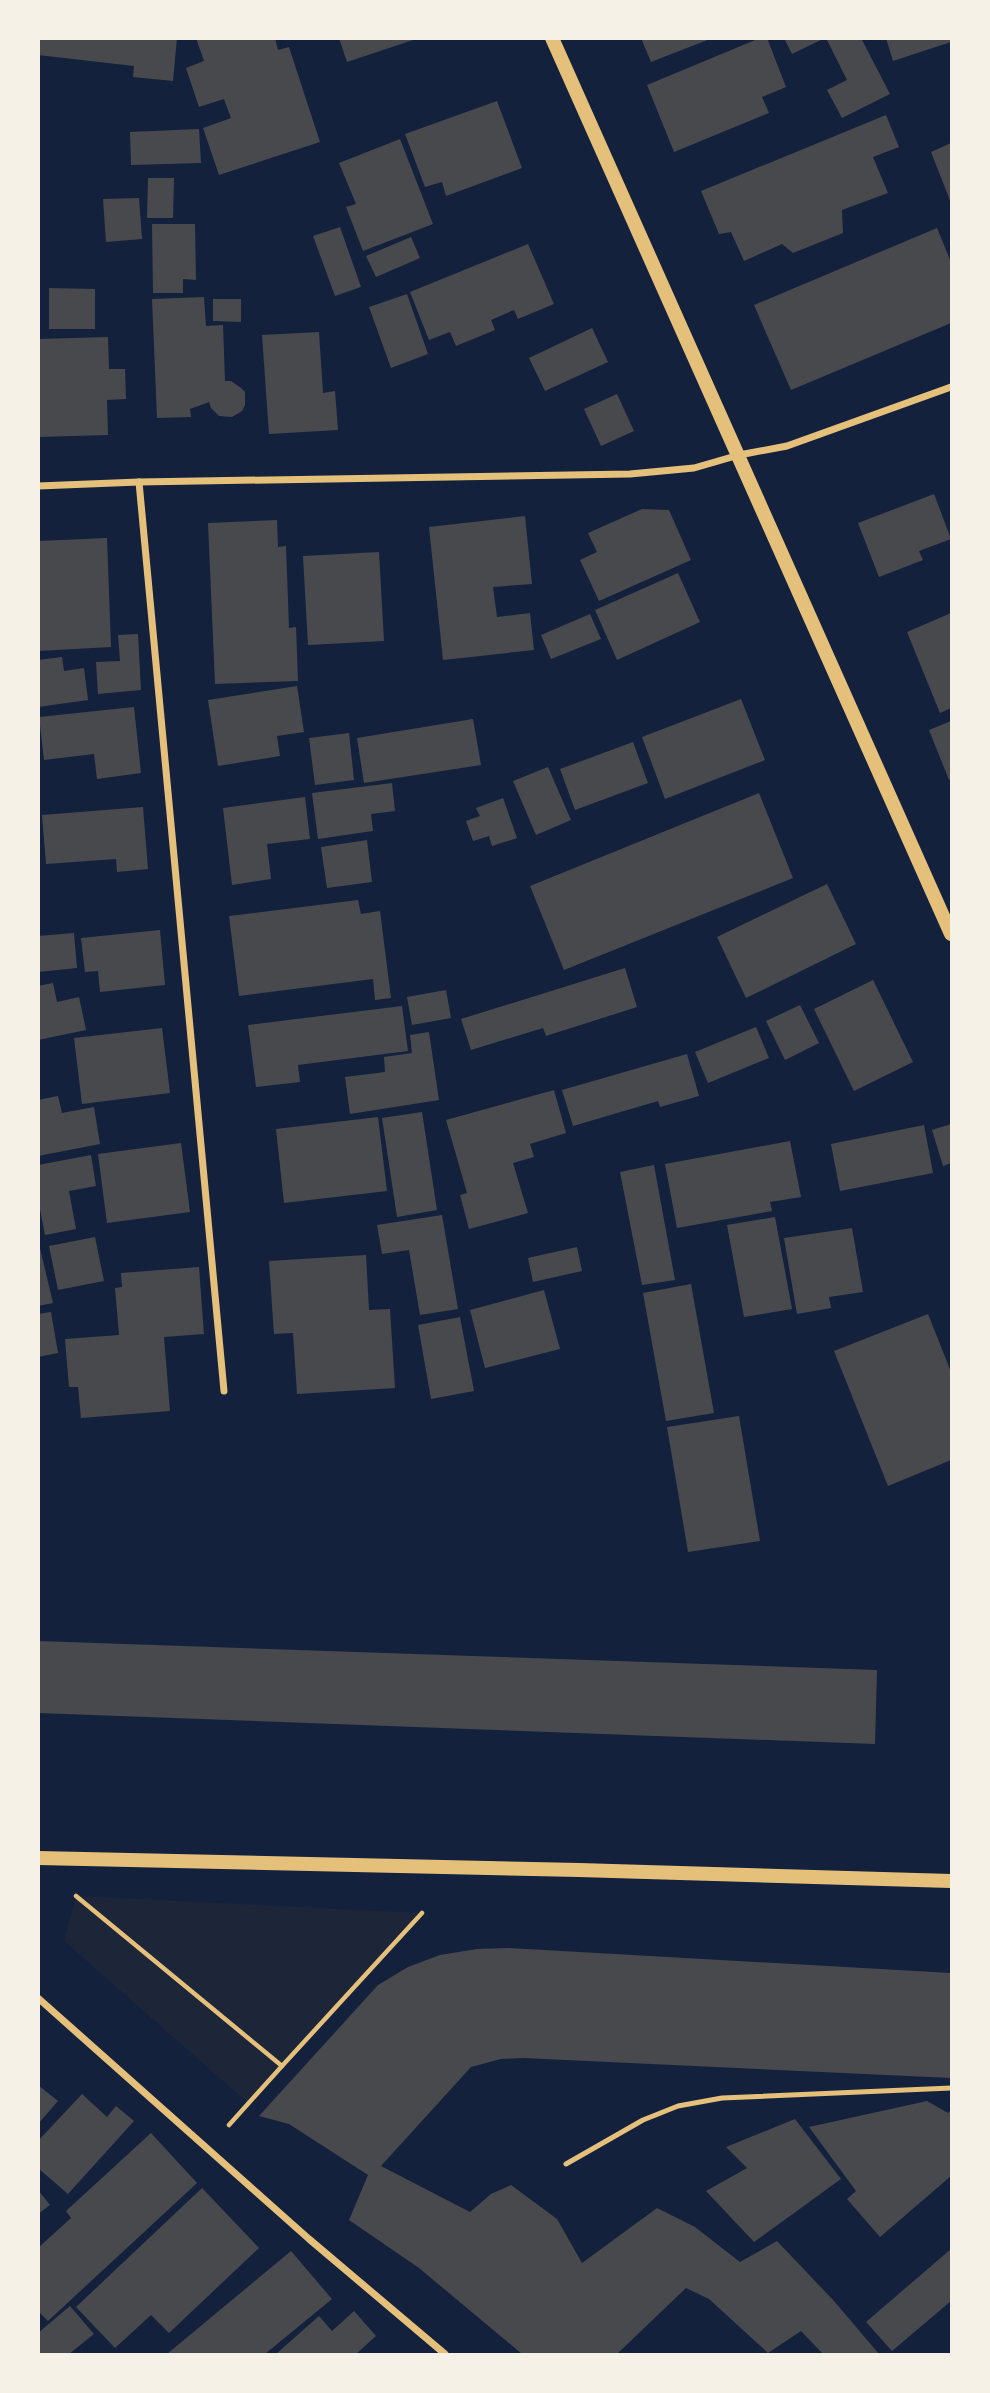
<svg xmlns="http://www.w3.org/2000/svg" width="990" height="2393" font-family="Merriweather,serif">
<rect width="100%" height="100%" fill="#14213d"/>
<path fill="#1d2539" d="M76,1896L422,1913L248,2103L64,1941Z"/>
<g fill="#48494c">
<path d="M38,38H177L173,81L133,77L134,66L38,55Z"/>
<path d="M196,38H275L278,50L289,47L320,142L219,175L203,128L231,118L224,99L199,107L186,68L204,61Z"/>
<path d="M339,38H415L416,39L347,62Z"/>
<path d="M641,38H710V39L651,62Z"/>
<path d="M760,38H767L786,87L762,97L769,113L674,152L647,85Z"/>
<path d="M784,38H825L792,54Z"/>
<path d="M826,38H861L890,94L842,118L827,90L847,80Z"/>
<path d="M886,38H951V42L893,61Z"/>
<path d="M497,101L522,168L446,196L442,182L425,187L405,134Z"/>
<path d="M886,115L899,147L873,157L888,193L842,210L843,233L793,253L782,244L744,261L731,232L719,234L701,191Z"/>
<path d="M199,129L201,163L131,165L130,132Z"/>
<path d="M400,139L433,224L363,251L346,207L356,204L339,163Z"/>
<path d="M951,143V203L931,152Z"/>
<path d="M148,178H174L173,218H147Z"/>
<path d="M139,198L142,239L106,242L103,199Z"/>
<path d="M152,224H195L196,280L183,279V293H153Z"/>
<path d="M340,227L361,287L335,296L313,236Z"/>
<path d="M937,228L951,262V323L791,390L754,305Z"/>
<path d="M411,237L420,258L376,277L366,256Z"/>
<path d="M528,244L554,304L518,319L514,310L491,320L495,330L456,346L450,332L429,340L410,292Z"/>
<path d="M49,288L95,289V329H49Z"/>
<path d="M407,294L428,354L391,368L369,307Z"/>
<path d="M204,297L206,326L223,325L225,381H231L241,388L245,392V405L242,411L232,417L219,416L211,408L209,402L190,409L191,417L157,418L152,299Z"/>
<path d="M213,299H241V322L213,321Z"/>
<path d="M592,328L608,362L545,391L529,358Z"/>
<path d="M319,332L323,393L335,391L338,430L269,434L262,335Z"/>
<path d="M108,337L109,369H125L126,399L107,400L108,435L38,437V339Z"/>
<path d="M617,394L634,431L601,446L584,409Z"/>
<path d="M934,494L951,539L919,551L923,560L879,577L858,523Z"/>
<path d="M642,509L669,510L691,560L599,601L580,560L597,552L588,533Z"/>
<path d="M525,516L532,584L493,587L497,617L530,613L534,650L443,660L429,527Z"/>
<path d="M277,520L278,547L286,546L289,628L296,627L298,681L215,684L208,523Z"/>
<path d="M107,538L111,647L38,651V541Z"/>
<path d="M379,552L384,641L308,645L303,556Z"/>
<path d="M678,573L700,622L617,660L595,610Z"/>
<path d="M951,613V708L940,713L907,632Z"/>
<path d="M590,614L601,639L551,659L541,635Z"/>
<path d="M138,634L141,690L98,694L96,662L120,661L118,635Z"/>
<path d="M62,657L64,671L84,668L88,700L38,707V660Z"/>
<path d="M297,686L304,732L277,736L280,756L218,766L208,700Z"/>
<path d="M741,699L765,760L665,799L642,737Z"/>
<path d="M134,707L141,773L97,779L94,754L44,760L39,717Z"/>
<path d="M473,719L481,765L364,783L357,738Z"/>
<path d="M951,721V779L949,780L929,730Z"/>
<path d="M349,733L354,780L315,785L309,738Z"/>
<path d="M633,742L648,783L575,810L560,769Z"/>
<path d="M548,767L571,820L536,835L513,781Z"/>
<path d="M392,783L395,811L371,814L373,831L318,839L312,793Z"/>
<path d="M759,793L793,878L564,970L530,886Z"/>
<path d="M305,797L310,839L267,844L271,879L232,885L223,808Z"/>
<path d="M503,798L517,838L492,846L489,836L473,841L466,821L480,816L476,808Z"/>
<path d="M143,807L148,869L117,872L116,859L46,864L42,815Z"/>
<path d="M367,840L372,882L327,888L321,847Z"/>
<path d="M827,884L856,944L746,998L717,937Z"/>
<path d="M358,900L361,914L380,911L391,998L375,1000L373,979L239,996L229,916Z"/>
<path d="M160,930L165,985L100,992L98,971L85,972L81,938Z"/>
<path d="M74,933L77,968L38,972V936Z"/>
<path d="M625,968L637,1007L546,1036L543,1028L471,1050L461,1019Z"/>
<path d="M873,980L913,1062L854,1091L814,1009Z"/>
<path d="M53,983L57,1002L79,997L86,1030L38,1040V986Z"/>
<path d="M446,990L451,1018L412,1025L407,997Z"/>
<path d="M800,1005L819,1043L785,1060L766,1021Z"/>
<path d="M402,1006L408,1051L298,1065L300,1082L256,1087L248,1025Z"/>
<path d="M756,1027L769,1058L708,1083L695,1052Z"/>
<path d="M162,1028L170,1093L82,1104L74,1038Z"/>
<path d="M429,1032L439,1100L350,1114L345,1077L385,1072L384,1057L412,1053L410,1035Z"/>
<path d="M687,1054L699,1096L660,1107L658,1101L573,1126L562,1090Z"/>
<path d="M554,1090L566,1133L530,1144L534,1157L513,1163L528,1213L469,1229L460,1195L467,1193L446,1120Z"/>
<path d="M58,1096L62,1113L94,1107L100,1144L38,1156V1100Z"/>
<path d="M422,1112L437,1210L397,1217L382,1118Z"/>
<path d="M378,1117L387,1191L284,1203L276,1129Z"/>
<path d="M951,1124V1163L943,1166L932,1130Z"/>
<path d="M924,1125L933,1173L840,1191L831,1144Z"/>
<path d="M790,1141L801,1197L770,1202L772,1211L677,1228L665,1164Z"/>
<path d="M181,1143L190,1212L107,1223L98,1154Z"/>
<path d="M91,1155L96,1186L69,1191L76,1229L45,1235L38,1199V1165Z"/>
<path d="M654,1165L675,1280L642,1285L620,1172Z"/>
<path d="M442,1215L458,1309L420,1315L409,1250L382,1254L377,1225Z"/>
<path d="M775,1217L792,1309L744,1317L727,1225Z"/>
<path d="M852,1228L863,1292L829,1297L831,1308L797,1314L784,1238Z"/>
<path d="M95,1237L104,1281L58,1290L49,1246Z"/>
<path d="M38,1240L53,1303L38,1306Z"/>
<path d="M577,1247L582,1271L533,1282L528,1258Z"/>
<path d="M366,1255L369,1310L390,1309L395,1388L297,1394L293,1333L274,1334L269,1261Z"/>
<path d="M199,1267L204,1334L164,1337L170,1411L81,1418L78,1387H69L65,1339L119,1335L115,1288L122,1287L121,1273Z"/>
<path d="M691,1284L714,1413L666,1421L643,1293Z"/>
<path d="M544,1290L560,1349L485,1368L470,1310Z"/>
<path d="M51,1312L58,1353L38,1357V1314Z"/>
<path d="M928,1314L951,1372V1460L888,1486L834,1351Z"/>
<path d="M460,1317L474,1391L431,1399L418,1325Z"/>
<path d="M739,1416L760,1541L688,1552L667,1427Z"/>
<path d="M38,1641L877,1670L875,1744L38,1713Z"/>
<path d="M509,1948L951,1973V2078L523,2058L501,2059L471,2067L381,2166L470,2212L491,2194L511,2185L557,2219L582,2263L657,2208L695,2227L740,2262L777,2241L834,2301L879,2354H823L801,2331L768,2353L709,2299L686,2288L617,2354H522L419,2268L349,2220L368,2175L289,2124L259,2116L378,1985L408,1967L440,1955L477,1949Z"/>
<path d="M38,2085L58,2101L38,2124Z"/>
<path d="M82,2094L107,2117L116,2106L134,2121L68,2194L38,2168V2141Z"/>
<path d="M927,2101L948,2113L951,2110V2176L880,2237L847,2199L856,2191L809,2127Z"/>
<path d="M795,2119L841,2179L754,2242L706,2191L747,2168L726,2147Z"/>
<path d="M151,2133L197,2183L48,2321L38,2311V2248L71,2218L66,2211Z"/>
<path d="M202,2188L259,2248L169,2333L151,2315L115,2348L76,2307Z"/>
<path d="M38,2190L50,2205L38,2214Z"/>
<path d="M951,2249V2301L892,2351L866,2322Z"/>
<path d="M291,2251L332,2299L265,2354H167Z"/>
<path d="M70,2306L94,2334L69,2354H38V2333Z"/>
<path d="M354,2311L376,2336L356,2354H276L319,2316L332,2331Z"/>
</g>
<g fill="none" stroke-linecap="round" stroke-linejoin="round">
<g stroke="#e5c07b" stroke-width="4.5">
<path d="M76,1896L282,2066L422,1913"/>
<path d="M229,2125L282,2066"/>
</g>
<path stroke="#e5c07b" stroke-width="5" d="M566,2164L643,2120L678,2106L722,2098L951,2088"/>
<g stroke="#e5c07b" stroke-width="7">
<path d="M139,482L224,1391"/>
<path d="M38,486L139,482L630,474L694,468L739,455L787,446L951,387"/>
<path d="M38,1998L309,2239L445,2354"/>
</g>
<g stroke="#e5c07b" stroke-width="14">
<path d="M552,38L951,934"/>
<path d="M38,1858L579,1870L951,1881"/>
</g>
</g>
<rect width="990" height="2393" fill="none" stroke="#f6f1e7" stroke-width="80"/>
</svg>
